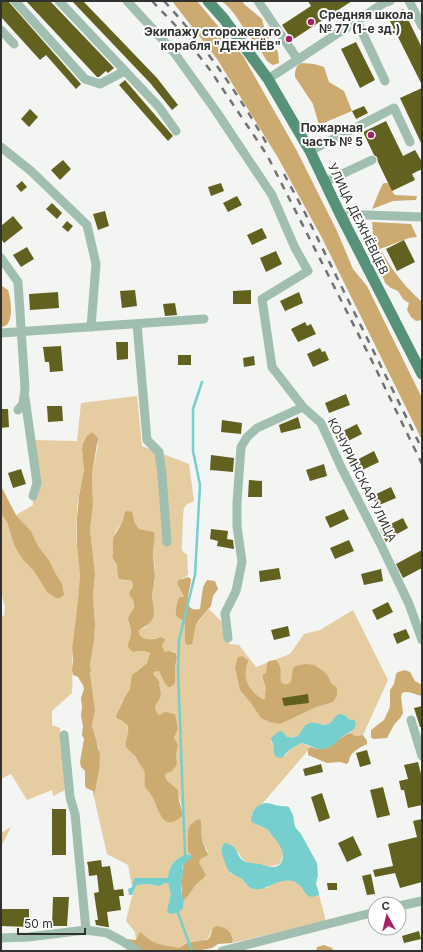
<svg xmlns="http://www.w3.org/2000/svg" width="423" height="952" font-family="Inter,sans-serif">
<rect width="100%" height="100%" fill="#f3f5f2"/>
<g fill="#e5cca1" fill-rule="evenodd">
<path d="M137,396L142,446L189,464L194,501C190,503 186,504 184,508C183,510 182,547 182,550C184,553 184,553 187,554L188,574L186,577L182,578L180,588L184,597L176,610V616L185,622V641L193,638C194,624 201,619 209,609L222,622L225,640L230,644L239,645L256,667L290,654L304,634L320,630L353,610L388,680L363,735L356,736L350,733C354,729 357,726 355,720L348,719C346,715 344,714 339,714L329,724L326,725L315,723L304,729C301,737 294,738 287,737L282,731L271,742L274,748V754L285,756L289,750L301,743L311,747L262,804L255,809L251,815L257,825L266,828L281,846L283,854L280,864L267,867C256,863 243,866 239,853L222,847L223,855L228,870L231,874L241,878L248,886L267,888C275,881 292,877 301,885C303,887 305,891 306,894L316,896L319,895L326,921L232,943L233,939L232,935L211,931C207,947 198,938 187,942C184,944 182,946 179,948L155,944L151,942L140,933L136,940L135,932L126,921C129,909 131,897 136,886C145,882 151,885 160,886L165,883H168C173,891 172,900 168,907L183,908L184,900C190,895 193,887 199,882C201,879 204,879 206,876L199,862L208,852L202,840L201,821L187,833L189,854C181,857 173,860 170,868C169,872 170,874 167,878H134L132,887L128,865L107,854L94,797L99,771V748L95,741L92,726L95,710L90,673L91,671L90,664L94,641L95,626L93,596L95,574L90,529L93,505L92,474L98,445L92,433C88,436 85,439 83,444C81,452 84,460 84,468C82,483 78,496 77,510C77,522 76,535 77,547C78,555 80,563 80,571C80,598 74,624 72,650C72,664 73,678 72,693L52,711V725L60,728L65,790L53,796L52,790L27,800L11,774L1,779V617L4,616L5,606L1,593V514L7,522L14,545L19,554L24,561L34,571L47,592L62,584L56,574L49,560L38,546L31,531L16,515L33,505L32,440L77,441L81,403ZM133,516L135,523L139,529L154,532V535L153,543V555L155,567V582L151,594V621L146,627L139,630C137,642 150,639 158,638L163,642L162,646L165,653L169,651L176,652L177,658L175,666V683L171,687H168L165,684L159,671L154,672L153,674L160,682L159,684C162,693 162,699 155,706L156,711L159,715L163,713H173L178,725L174,738L178,745L176,755L177,763L165,774C165,782 173,784 178,790C179,799 183,808 182,816L168,822L161,816L152,795L145,784L144,770L140,765L126,741L129,735L127,725L121,720L118,719L122,701L130,689L135,672L147,663L150,653L144,651L133,652C132,644 133,637 131,630C130,626 128,624 128,621C128,614 135,610 134,603C133,596 125,596 133,587L132,581L122,580L117,565L112,557C114,554 113,552 113,548C113,531 118,524 133,516Z"/>
<path d="M11,827L1,847V833Z"/>
</g>
<g fill="#cdaa70">
<path d="M172,1H197L243,56L297,151L337,231L353,269L367,286L422,398V440L322,238L277,156L217,59Z"/>
<path d="M221,1H242L245,5L262,19L266,34L278,52L279,63L273,65C265,61 265,57 261,51C258,45 253,41 249,36C240,24 234,9 221,1Z"/>
<path d="M302,63L314,64L324,67L329,82L344,91L352,111L319,125L313,104L295,77V72L297,66Z"/>
<path d="M384,183H388C391,186 391,191 395,195L417,196L416,200L393,201L372,209L382,185Z"/>
<path d="M372,222L411,224L417,237L409,238L380,249C393,271 403,285 422,302V320L416,321L411,317L407,310L409,303L403,299L398,291L391,288L385,283L375,255Z"/>
<path d="M2,286L8,290C11,300 15,325 2,327L1,287Z"/>
<path d="M92,432L98,438L92,474L93,505L90,529L95,574L93,596L95,626L94,641L90,664L91,671L90,673L95,710L92,726L100,755L99,771L94,797L93,791L86,788L85,785V771L81,767L80,762L84,739L82,735L83,726L81,716L82,707L81,698L84,689L83,685L78,677L73,675L72,670L73,661L72,648L78,600L80,574L77,546V518L79,496L84,470L82,449L83,443L87,436Z"/>
<path d="M1,486L16,515L31,531L38,546L49,560L56,574L62,584L64,595L60,598H56L47,592L34,571L24,561L19,554L14,545L7,522L1,514Z"/>
<path d="M128,511L132,512L135,523L139,529L154,532C156,540 152,548 153,556C154,565 156,575 154,584C154,588 151,592 152,596C152,603 156,611 153,618C150,625 145,626 139,630C137,642 154,640 161,637L165,639L162,646L165,652L169,651L176,653L177,658L175,666V683L171,687H168L165,684L159,671L154,672L153,674L160,682L159,684C162,693 162,698 155,706L156,711L159,715L165,712L175,714L178,728L174,738L178,745L176,755L177,763L176,766L172,771L165,774C165,782 173,784 178,790L179,801L182,811V816C162,834 159,809 152,796C150,792 146,789 145,786C144,781 145,775 144,770L140,765L135,756L126,747C124,739 131,734 127,725L121,720L118,719L116,717L117,713L120,708L124,698L130,689L132,675L147,663L150,653L144,651L133,652L128,647C128,641 132,637 131,631C131,627 128,623 128,619C129,613 135,610 134,604C134,596 124,597 133,587L132,581L119,579L118,576L117,565L112,557L113,554V538L123,521L125,512Z"/>
<path d="M188,577L191,579V581C190,590 181,613 200,609L203,587L207,580L215,581L218,589L213,596L211,606L199,620L196,625L192,644L187,645L185,642V622L176,616C176,609 176,603 180,597H184L177,583L179,580Z"/>
<path d="M242,656L248,660C248,664 246,665 246,669C243,682 252,693 262,699H265L266,688L263,679V675L266,673L267,663L269,661L276,660C284,670 279,673 281,682C285,685 287,685 291,682L293,668L296,666L306,664L314,665L323,671L328,676L331,683L337,688V695L333,702L316,707L280,724L270,722L261,718L251,703L240,690L235,667L238,657Z"/>
<path d="M405,670L410,672L415,681L422,685V696C415,695 409,690 402,693L401,697L403,713L401,717L394,725L387,738L373,739L371,737V730L384,720L390,707V690L394,684L396,674L398,672Z"/>
<path d="M350,733L356,736L363,735L367,741V744C359,748 350,752 349,761L347,764L340,762L327,763L308,755V749L311,747C331,755 335,738 350,733Z"/>
<path d="M199,819L201,821L202,840L208,855L202,858L199,862L206,875C204,879 202,879 199,882C193,887 190,895 184,900L182,898L181,881L183,873V865L191,855C187,852 188,848 188,843C187,832 187,824 199,819Z"/>
<path d="M216,926C224,926 231,931 233,939L232,943L218,944L212,948L197,951H131L126,949L125,946L127,939L136,940L140,932C155,946 159,944 179,948L188,942L207,940L210,937L213,928Z"/>
<path d="M324,945L332,948L334,951H316L317,947Z"/>
</g>
<g fill="#76cfcd">
<path d="M339,714C344,714 346,715 348,719L355,720L356,724C354,732 349,732 343,736C339,739 336,744 331,746C320,754 312,745 301,743L289,750L282,758L276,757L274,754V748L271,738L278,732L282,731L287,737C305,740 298,726 310,723C315,722 321,725 326,725C333,723 333,717 339,714Z"/>
<path d="M267,803C275,804 278,807 286,806L289,807L293,815L295,827L301,834L317,863L318,875L316,884L319,893V895C302,902 308,886 292,881C275,877 262,897 248,886C246,884 244,881 242,879C238,876 234,876 231,873C227,871 226,864 224,860C222,854 220,847 225,843C239,845 235,856 244,861C249,864 255,863 260,864C266,866 278,871 282,861C285,852 280,846 275,839C272,836 270,832 267,829C262,826 255,825 251,821C251,811 257,804 267,803Z"/>
<path d="M189,854L192,857L183,865L182,868L184,870C181,879 179,891 184,900L183,908L178,913L170,914L167,911L171,894L168,883H165L160,886C151,885 145,882 136,886L132,895H129L128,889L132,887L134,878H167C170,874 168,873 170,869C172,861 181,856 189,854Z"/>
</g>
<g fill="none" stroke-linecap="round" stroke-linejoin="round">
<g stroke="#76cfcd" stroke-width="2.5">
<path d="M185,855L178,670L179,640L195,575L200,485L193,451V409L202,382"/>
<path d="M178,913L192,951"/>
</g>
</g>
<g fill="#626120">
<path d="M1,1H8L81,84L76,89L46,55L40,60L1,17Z"/>
<path d="M26,1H50L114,68L108,73L106,71L99,77H97Z"/>
<path d="M72,1H83L157,78L178,105L172,110L151,84Z"/>
<path d="M308,1H352L292,40L282,25L311,6Z"/>
<path d="M403,9L422,48V85L388,17Z"/>
<path d="M356,42L375,80L360,88L341,49Z"/>
<path d="M125,80L173,136L168,141L119,85Z"/>
<path d="M422,88V145L400,98Z"/>
<path d="M364,106L368,113L356,119L352,111Z"/>
<path d="M30,109L38,117L29,127L21,119Z"/>
<path d="M386,121L403,156L415,150L422,162V169L412,174L415,180L392,191L378,162L377,157L374,155L363,132Z"/>
<path d="M63,160L71,169L60,180L51,170Z"/>
<path d="M22,181L27,187L21,192L16,186Z"/>
<path d="M221,183L224,191L211,196L208,187Z"/>
<path d="M237,196L242,205L228,212L223,203Z"/>
<path d="M52,203L62,213L57,219L46,209Z"/>
<path d="M105,211L109,226L98,230L93,214Z"/>
<path d="M13,216L23,228L4,243L1,239V226Z"/>
<path d="M67,221L73,226L68,232L62,227Z"/>
<path d="M262,228L267,238L252,245L247,235Z"/>
<path d="M404,240L415,262L397,271L386,249Z"/>
<path d="M27,247L34,259L21,267L13,255Z"/>
<path d="M276,251L282,264L266,272L260,258Z"/>
<path d="M135,290L137,306L122,308L120,291Z"/>
<path d="M251,290V304H233V291Z"/>
<path d="M58,292L59,308L30,310L29,294Z"/>
<path d="M299,292L303,303L285,311L280,301Z"/>
<path d="M175,303L177,315L165,316L163,304Z"/>
<path d="M305,322L307,326L311,324L316,334L298,342L291,329Z"/>
<path d="M116,342H128V359L117,360Z"/>
<path d="M61,346L63,371L50,372L49,362H45L43,347Z"/>
<path d="M320,348L322,352L325,351L329,360L313,367L307,354Z"/>
<rect x="178" y="355" width="13" height="10"/>
<path d="M254,356L255,365L244,367L243,358Z"/>
<path d="M346,394L350,405L329,413L325,403Z"/>
<path d="M47,406H62L63,421L48,422Z"/>
<path d="M1,409H8L9,427L1,428Z"/>
<path d="M298,417L301,428L281,433L279,425Z"/>
<path d="M222,420L242,423L241,434L221,432Z"/>
<path d="M357,424L362,434L340,445L335,435Z"/>
<path d="M374,451L379,462L356,473L351,463Z"/>
<path d="M211,455L234,458L233,472L210,470Z"/>
<path d="M324,464L327,476L310,481L306,470Z"/>
<path d="M21,469L26,484L13,488L8,473Z"/>
<path d="M249,480L262,481V497H248Z"/>
<path d="M391,487L396,498L377,506L372,496Z"/>
<path d="M344,509L349,519L330,528L325,517Z"/>
<path d="M403,518L408,528L397,534L398,536L386,542L380,529Z"/>
<path d="M211,529L228,531L227,539L233,540L234,549L217,546L218,541L210,539Z"/>
<path d="M349,540L354,551L335,559L330,548Z"/>
<path d="M422,550V568L403,578L396,564Z"/>
<path d="M279,568L281,579L260,582L259,571Z"/>
<path d="M381,569L383,581L364,585L361,574Z"/>
<path d="M388,602L393,612L377,620L372,610Z"/>
<path d="M288,626L290,636L274,640L271,630Z"/>
<path d="M406,629L410,638L397,644L393,634Z"/>
<path d="M308,694L309,703L284,706L282,698Z"/>
<path d="M422,706V727H420L414,708Z"/>
<path d="M367,750L371,764L360,767L356,753Z"/>
<path d="M418,762L422,778V805L408,808L404,790H401L399,781L408,779L404,765Z"/>
<path d="M321,764L323,772L305,776L303,769Z"/>
<path d="M383,787L390,815L377,818L370,790Z"/>
<path d="M322,793L330,818L319,822L311,797Z"/>
<rect x="52" y="809" width="14" height="46"/>
<path d="M422,819V882L400,888L395,873L375,877L373,870L393,866L388,844L417,837L413,821Z"/>
<path d="M353,836L362,855L347,862L338,843Z"/>
<path d="M101,860L102,867L110,866L114,890L123,889L124,896H119L121,910L107,912L109,927H107L96,925L95,920H98L94,893L99,892L97,875L89,876L88,866L87,862Z"/>
<path d="M371,874L375,894L367,895L362,876Z"/>
<path d="M327,883H337V890H328Z"/>
<path d="M53,897H69L67,926H52Z"/>
<path d="M1,909H29V927L1,926Z"/>
<path d="M419,931L421,939L404,943L402,936Z"/>
</g>
<g fill="none" stroke-linecap="round" stroke-linejoin="round">
<g stroke="#a1bfb1" stroke-width="9">
<path d="M15,1L85,79L100,84L125,71"/>
<path d="M59,1L159,107L176,131"/>
<path d="M127,1L173,51L216,111L272,195L295,248L308,271L262,299L272,367L303,407L321,423L341,467L382,547L409,604L422,640"/>
<path d="M258,1L298,60"/>
<path d="M409,1L422,26"/>
<path d="M357,21L385,81"/>
<path d="M1,30L14,44"/>
<path d="M268,79L384,3L390,1"/>
<path d="M1,147L31,171L87,225L96,264L91,327"/>
<path d="M310,151L394,108L410,142"/>
<path d="M325,182L372,160"/>
<path d="M340,214L422,217"/>
<path d="M1,258L18,282L25,388L23,404L18,410"/>
<path d="M137,324L147,440L159,452L162,475L167,542"/>
<path d="M1,333L204,319"/>
<path d="M25,398L37,483L33,496"/>
<path d="M228,638L225,613L236,591L242,562L237,526V502L241,447L247,437L257,428L303,407"/>
<path d="M411,720L422,756"/>
<path d="M64,735L70,797L75,814L86,930"/>
<path d="M399,906L422,901"/>
<path d="M1,938L28,937L86,930L107,933L122,941L138,951"/>
<path d="M222,951L375,912"/>
</g>
<path stroke="#569179" stroke-width="11" d="M208,1L224,19L268,79L310,151L340,214L422,374"/>
<g stroke="#727371" stroke-width="2.5" stroke-dasharray="7 7" stroke-linecap="butt">
<path d="M152,1L176,26L210,70L267,155L372,361L422,464"/>
<path d="M164,1C203,43 240,96 268,146"/>
<path d="M284,174L304,211L422,449"/>
</g>
</g>
<g fill="#a82066" stroke="#fff" stroke-width="1.5">
<circle cx="311" cy="22" r="4"/>
<circle cx="289" cy="39" r="4"/>
<circle cx="371" cy="135" r="4"/>
</g>
<g text-anchor="middle" stroke-width="4" stroke-linejoin="round" paint-order="stroke">
<g font-size="12" font-weight="bold" fill="#313230" stroke="#fff" text-anchor="end">
<text x="319" y="19" text-anchor="start">Средняя школа<tspan x="319" dy="14">№ 77 (1-е зд.)</tspan></text>
<text x="281" y="36">Экипажу сторожевого<tspan x="281" dy="14">корабля "ДЕЖНЁВ"</tspan></text>
<text x="363" y="132">Пожарная<tspan x="363" dy="14">часть № 5</tspan></text>
</g>
<g font-size="12" fill="#313230" stroke="#fff">
<text transform="translate(358 219) rotate(64)" y="4">УЛИЦА ДЕЖНЁВЦЕВ</text>
<text transform="translate(362 480) rotate(63)" y="4">КОЧУРИНСКАЯ УЛИЦА</text>
</g>
</g>
<rect width="423" height="952" fill="none" stroke="#313230" stroke-width="4"/>
<g transform="translate(387 916) rotate(352)"><circle r="19" fill="#ffffff" stroke="#adadac"/>
<path d="M0-3L7 15L0 10L-7 15Z" fill="#a82066"/>
<text y="-6" font-size="11" font-weight="bold" text-anchor="middle" fill="#313230">С</text>
</g>
<path d="M18 928v6h67v-6" fill="none" stroke="#313230" stroke-width="2"/>
<text x="24" y="928" font-size="12" fill="#313230" stroke="#ffffff" stroke-width="3" paint-order="stroke">50 m</text>
</svg>
